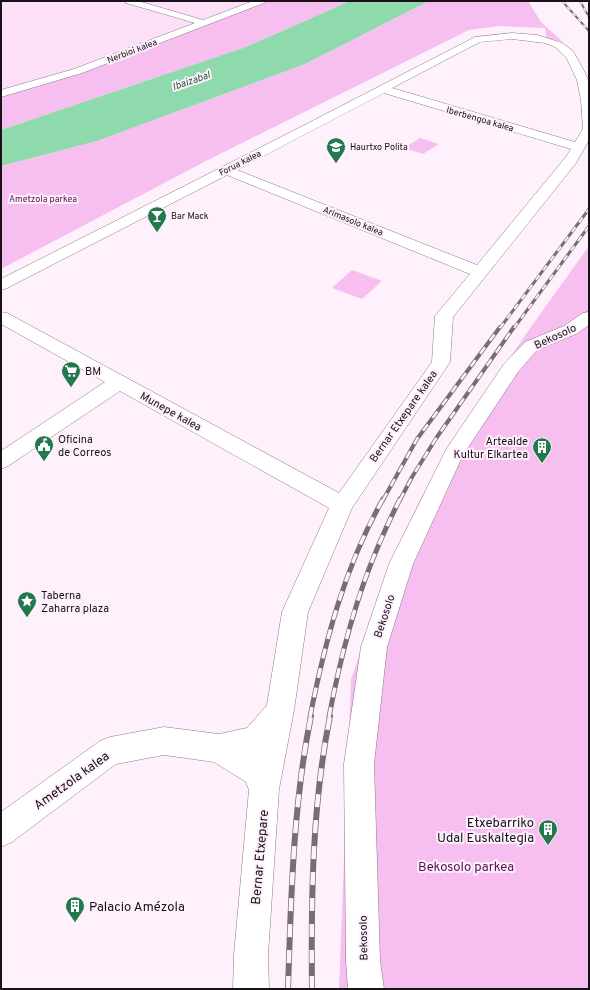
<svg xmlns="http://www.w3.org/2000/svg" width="590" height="990" font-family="Overpass,sans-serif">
<rect width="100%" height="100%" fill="#fef1fc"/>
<path fill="#fbe0f7" d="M1,1H257L78,71L1,94Z"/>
<g fill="#f6bfef">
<path d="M257,1H350L246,47L1,130V94L204,23Z"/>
<path d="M429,1H528L541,22L563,42L546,38L545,28L499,26L469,30L206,161L1,269V166L97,141L305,64Z"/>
<path d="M420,138L439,144L423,154L404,148Z"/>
<path d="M589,246V989H339L351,679L398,546L422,496L465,424L528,331Z"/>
<path d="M352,270L382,281L362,299L332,288Z"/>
</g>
<path fill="#8edaac" d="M350,1H429L305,64L97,141L1,166V130L246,47Z"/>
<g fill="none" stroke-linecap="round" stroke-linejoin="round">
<defs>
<g id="minor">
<path d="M125,1H138L203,20L253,1H265L264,3L82,73L1,97V90L74,69L195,23L126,3Z"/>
<path d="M512,33L537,35L562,43L573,51L584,71L589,82V140L576,163L453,317L450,362L352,508L308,612L294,710L279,789L268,955L269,989H233L234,955L249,790L246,782L214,762L164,755L116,764L12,842L1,847V812L100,741L110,737L164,727L219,734L247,728L267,705L282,612L329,508L120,391L8,466L1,469V451L105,382L1,324V312L7,313L339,493L432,362L435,316L470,274L227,175L7,288L1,290V279L289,133L475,37ZM512,39L545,43L555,47L566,57L577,80L581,100L583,129L575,142L392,88L480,42ZM384,93L571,149L565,158L477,265L237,170Z"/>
<path d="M589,312V325L576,334L537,350L518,372L463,455L413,564L387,647L374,764L380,961L384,989H348L346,961L344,764L361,647L389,564L447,448L504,364L525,342L564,326L583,313Z"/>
</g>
</defs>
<use href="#minor" stroke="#8c7989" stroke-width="1"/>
<use href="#minor" fill="#fff" fill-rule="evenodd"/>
<defs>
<g id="rail-far4">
<path d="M562,1L589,31"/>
<path d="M580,1L589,17"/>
</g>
<g id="rail-far3">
<path d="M500,328L589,209"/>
<path d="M514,328L589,226"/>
</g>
<g id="rail-far2">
<path d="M383,500L417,439L500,327"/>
<path d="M400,500L412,477L437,437L514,327"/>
</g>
<g id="rail-far1">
<path d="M310,717C325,641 345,566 383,499"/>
<path d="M329,717C340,659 354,603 377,549C384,532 392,515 400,499"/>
</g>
<g id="rail">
<path d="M288,989C291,898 293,805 311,716"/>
<path d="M312,989C311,898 312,806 330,716"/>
</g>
</defs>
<use href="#rail-far4" stroke="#776d75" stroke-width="2"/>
<use href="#rail-far3" stroke="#776d75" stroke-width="3"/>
<use href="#rail-far2" stroke="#776d75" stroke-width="4"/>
<use href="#rail-far1" stroke="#776d75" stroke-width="5"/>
<use href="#rail" stroke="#776d75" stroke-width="6"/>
<use href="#rail-far4" stroke="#fef1fc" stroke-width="1.5" stroke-dasharray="4" stroke-linecap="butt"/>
<use href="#rail-far3" stroke="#fef1fc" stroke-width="2" stroke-dasharray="6" stroke-linecap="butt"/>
<use href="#rail-far2" stroke="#fef1fc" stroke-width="2.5" stroke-dasharray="8" stroke-linecap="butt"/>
<use href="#rail-far1" stroke="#fef1fc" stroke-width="3.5" stroke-dasharray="10" stroke-linecap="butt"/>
<use href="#rail" stroke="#fef1fc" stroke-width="4.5" stroke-dasharray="13" stroke-linecap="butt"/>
</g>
<defs>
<symbol id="school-pin" viewBox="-11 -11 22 30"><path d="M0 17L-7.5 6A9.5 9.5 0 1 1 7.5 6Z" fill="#21794d" stroke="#fef1fc"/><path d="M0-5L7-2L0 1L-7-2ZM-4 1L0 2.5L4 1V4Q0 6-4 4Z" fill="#fff"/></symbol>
<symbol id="bar-pin" viewBox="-11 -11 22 30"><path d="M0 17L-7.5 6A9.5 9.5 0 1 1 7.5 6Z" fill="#21794d" stroke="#fef1fc"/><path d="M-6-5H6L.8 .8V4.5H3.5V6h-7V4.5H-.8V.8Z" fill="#fff"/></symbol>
<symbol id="supermarket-pin" viewBox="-11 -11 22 30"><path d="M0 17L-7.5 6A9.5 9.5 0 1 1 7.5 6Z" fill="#21794d" stroke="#fef1fc"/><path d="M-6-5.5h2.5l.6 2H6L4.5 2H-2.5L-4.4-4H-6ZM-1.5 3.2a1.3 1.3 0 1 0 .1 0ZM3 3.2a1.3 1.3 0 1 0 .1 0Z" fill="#fff"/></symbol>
<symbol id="civic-pin" viewBox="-11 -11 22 30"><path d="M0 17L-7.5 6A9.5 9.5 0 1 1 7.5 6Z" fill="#21794d" stroke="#fef1fc"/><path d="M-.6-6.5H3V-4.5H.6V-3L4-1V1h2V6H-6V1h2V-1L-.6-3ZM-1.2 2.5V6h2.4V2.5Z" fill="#fff"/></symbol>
<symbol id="building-pin" viewBox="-11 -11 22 30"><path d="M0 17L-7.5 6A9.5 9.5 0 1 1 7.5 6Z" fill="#21794d" stroke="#fef1fc"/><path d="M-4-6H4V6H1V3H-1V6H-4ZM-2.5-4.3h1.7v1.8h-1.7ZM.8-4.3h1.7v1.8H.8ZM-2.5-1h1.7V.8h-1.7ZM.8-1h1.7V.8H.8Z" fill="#fff"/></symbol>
<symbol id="sight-pin" viewBox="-11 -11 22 30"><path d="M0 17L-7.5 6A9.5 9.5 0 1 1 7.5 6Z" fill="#21794d" stroke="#fef1fc"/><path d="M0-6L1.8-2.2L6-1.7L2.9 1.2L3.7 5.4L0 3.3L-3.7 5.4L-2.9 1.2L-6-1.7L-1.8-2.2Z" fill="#fff"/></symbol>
</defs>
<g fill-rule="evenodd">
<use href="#school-pin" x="325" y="136" width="22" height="30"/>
<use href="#bar-pin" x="146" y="205" width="22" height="30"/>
<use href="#supermarket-pin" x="60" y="360" width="22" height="30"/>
<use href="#civic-pin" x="33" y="434" width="22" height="30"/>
<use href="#building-pin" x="531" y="436" width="22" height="30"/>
<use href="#sight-pin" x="16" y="590" width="22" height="30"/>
<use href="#building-pin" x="537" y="818" width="22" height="30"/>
<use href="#building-pin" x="64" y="895" width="22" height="30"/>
</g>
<g text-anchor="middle" stroke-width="4" stroke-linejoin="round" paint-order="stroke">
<g font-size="9" fill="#181117" stroke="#fef1fc">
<text transform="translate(132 51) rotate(-21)" y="3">Nerbioi kalea</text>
<text transform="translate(480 119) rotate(16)" y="3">Iberbengoa kalea</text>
<text transform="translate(240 163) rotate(-27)" y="3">Forua kalea</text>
<text transform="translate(353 221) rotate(22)" y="3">Arimasolo kalea</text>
</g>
<g font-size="9" fill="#181117" stroke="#fef1fc" text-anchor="start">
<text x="350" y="150">Haurtxo Polita</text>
<text x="171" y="219">Bar Mack</text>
</g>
<g font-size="9" fill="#550e52" stroke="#fef1fc">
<text x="43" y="202">Ametzola parkea</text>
</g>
<g font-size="10" font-style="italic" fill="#1c5436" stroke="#fef1fc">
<text transform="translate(191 80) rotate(-19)" y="4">Ibaizabal</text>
</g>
<g font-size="11" fill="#181117" stroke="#fef1fc">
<text transform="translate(555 336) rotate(-25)" y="4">Bekosolo</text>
<text transform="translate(171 411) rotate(29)" y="4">Munepe kalea</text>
<text transform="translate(403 416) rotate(-55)" y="4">Bernar Etxepare kalea</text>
<text transform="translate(384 616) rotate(-72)" y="4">Bekosolo</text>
<text transform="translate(363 938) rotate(-91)" y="4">Bekosolo</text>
</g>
<g font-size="11" fill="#181117" stroke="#fef1fc" text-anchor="start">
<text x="85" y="375">BM</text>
<text x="58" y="443">Oficina<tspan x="58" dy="13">de Correos</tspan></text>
<text x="528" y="445" text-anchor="end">Artealde<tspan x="528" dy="13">Kultur Elkartea</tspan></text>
<text x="41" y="599">Taberna<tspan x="41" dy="13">Zaharra plaza</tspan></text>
</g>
<g font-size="13" fill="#181117" stroke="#fef1fc">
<text transform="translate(71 780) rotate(-36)" y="5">Ametzola kalea</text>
<text transform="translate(259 857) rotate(-85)" y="5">Bernar Etxepare</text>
</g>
<g font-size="13" fill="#181117" stroke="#fef1fc" text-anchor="end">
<text x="534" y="827">Etxebarriko<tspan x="534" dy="15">Udal Euskaltegia</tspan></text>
<text x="89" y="911" text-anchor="start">Palacio Amézola</text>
</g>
<g font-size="13" fill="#550e52" stroke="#fef1fc">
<text x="466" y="871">Bekosolo parkea</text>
</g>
</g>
<rect width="590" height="990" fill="none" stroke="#181117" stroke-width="4"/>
</svg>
